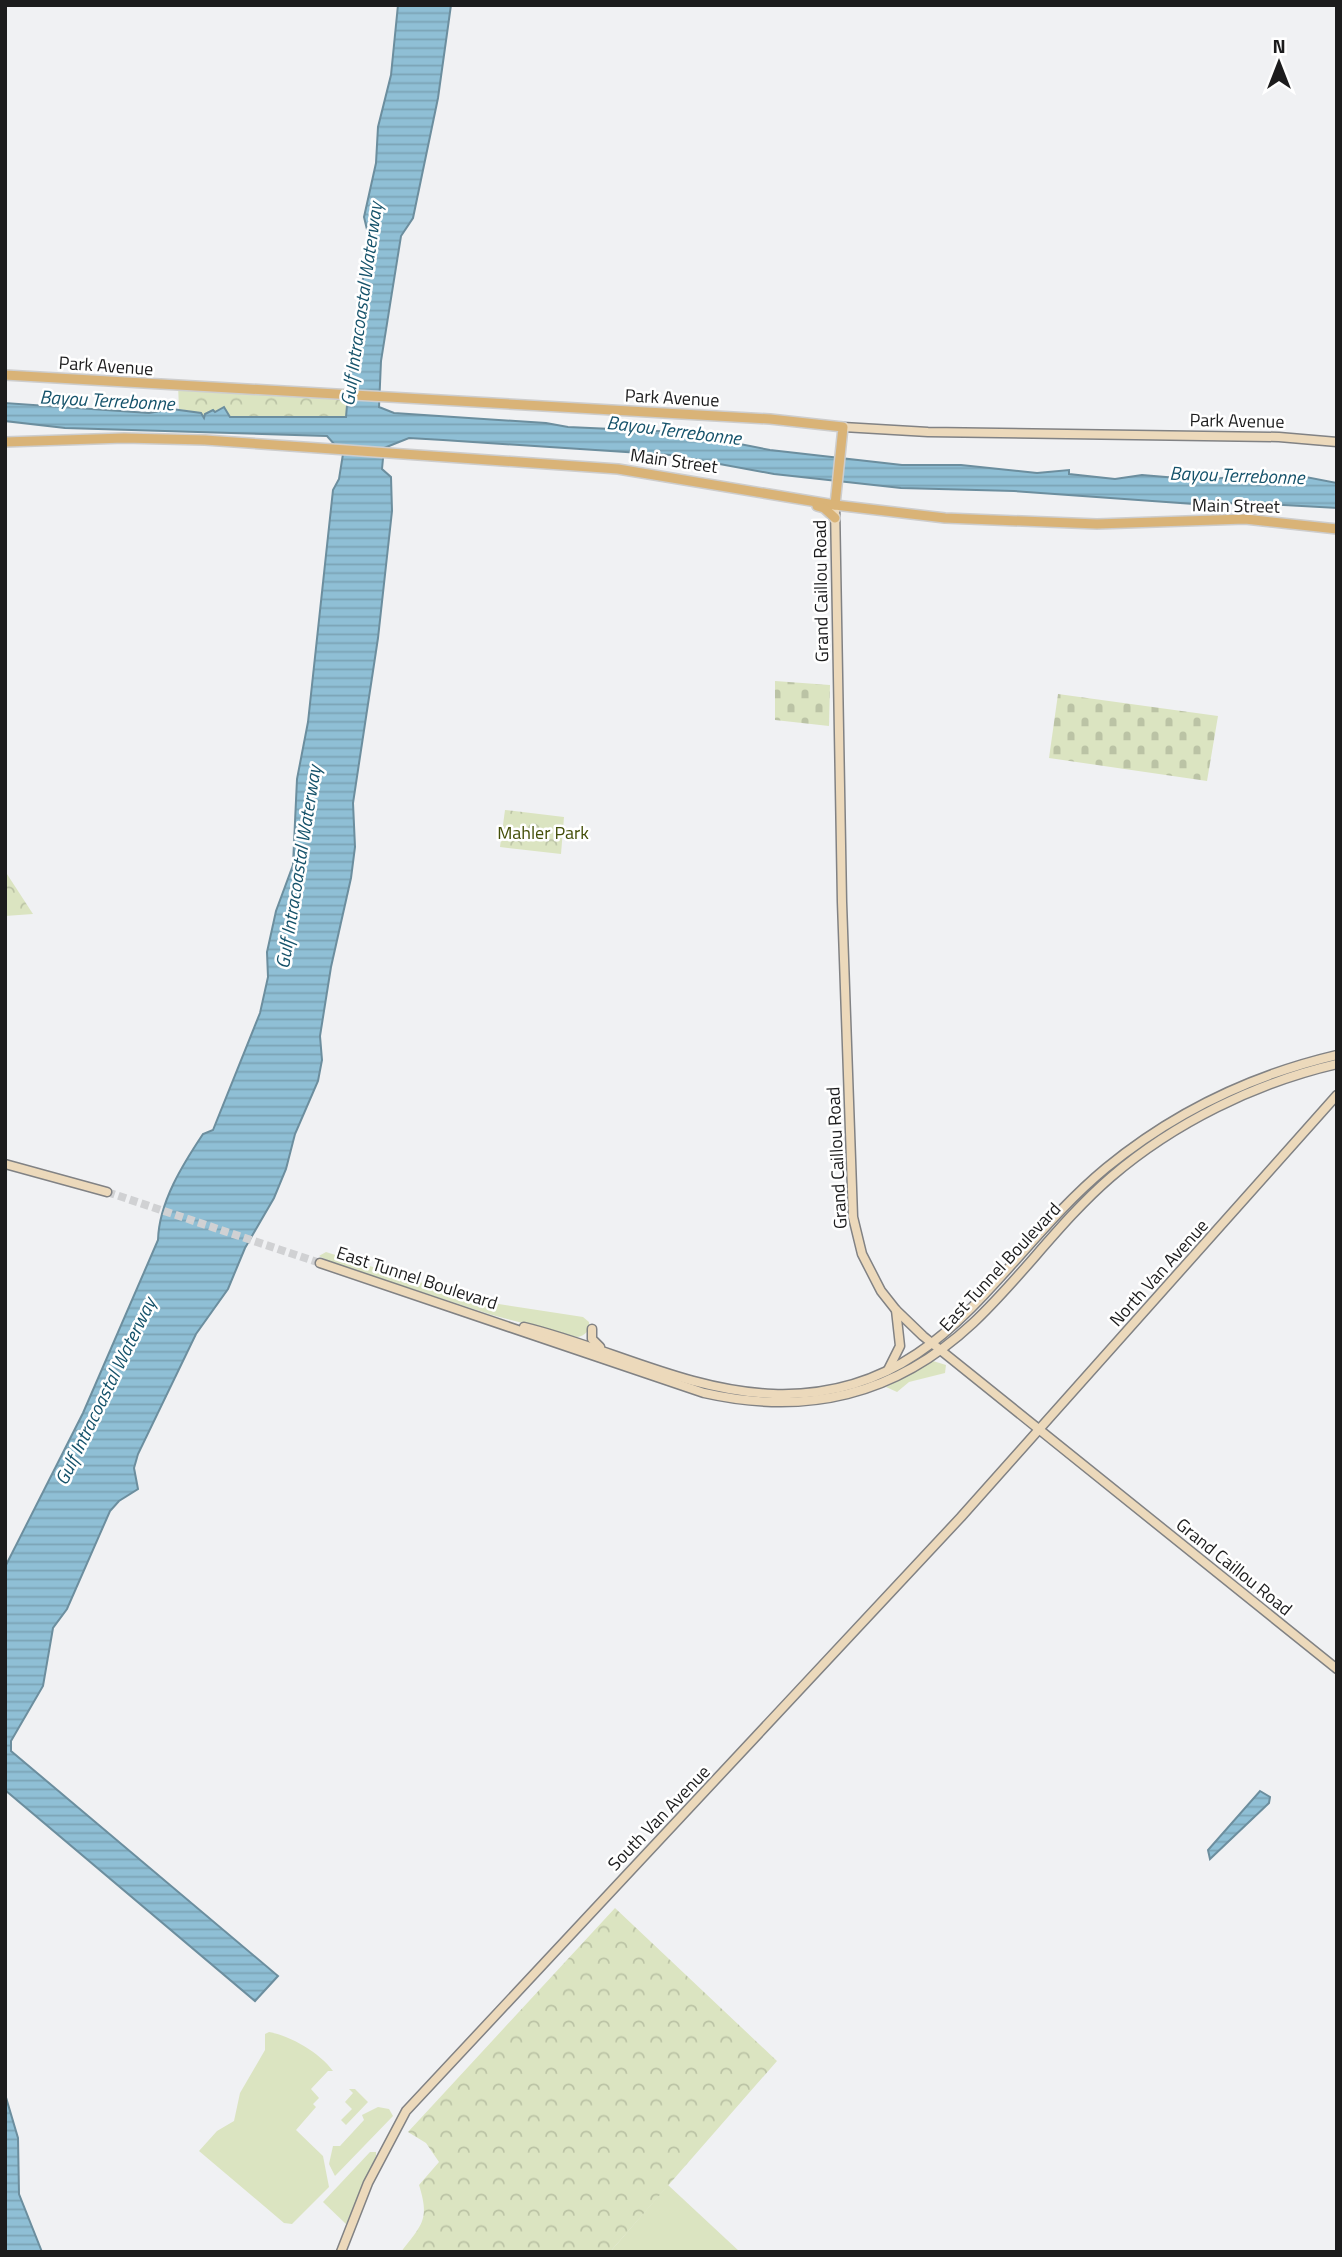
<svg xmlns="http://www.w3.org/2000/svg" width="1342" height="2257" font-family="'Titillium Web',sans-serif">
<defs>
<pattern id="forest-crowns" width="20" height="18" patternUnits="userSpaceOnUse" patternTransform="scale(1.75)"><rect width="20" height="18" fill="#dbe4c1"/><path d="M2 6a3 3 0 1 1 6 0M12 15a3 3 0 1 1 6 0" fill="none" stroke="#bbc3a5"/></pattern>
<pattern id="cemetery-stones" width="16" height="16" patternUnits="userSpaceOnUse" patternTransform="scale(1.75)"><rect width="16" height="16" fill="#dbe4c1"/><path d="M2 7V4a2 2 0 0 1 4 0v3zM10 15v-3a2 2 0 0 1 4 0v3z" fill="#bbc3a5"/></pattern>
<pattern id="water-rules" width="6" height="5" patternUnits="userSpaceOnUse" patternTransform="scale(1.75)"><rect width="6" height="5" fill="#8fbfd5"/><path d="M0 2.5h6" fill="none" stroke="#7ba4b6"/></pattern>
</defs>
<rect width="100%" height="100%" fill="#f0f1f3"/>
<g fill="#dbe4c1">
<path d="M326,1252L479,1301L583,1317L589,1322C590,1330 586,1336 577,1337L492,1315L333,1263L319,1256Z"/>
<path d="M933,1361L946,1365L945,1373L909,1382L897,1392L886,1387Z"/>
<path d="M269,2032C291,2036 320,2053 333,2071H328L311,2089L319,2098L313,2104L316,2107L296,2130L323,2156L329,2187L292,2224L284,2223L199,2151L217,2131L234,2121L240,2093L265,2050V2034Z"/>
<path d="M349,2089H355L368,2102L346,2125L341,2120L352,2109L345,2102L353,2093Z"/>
<path d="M378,2107L389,2109L393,2116L335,2176L329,2164L333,2146H340L364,2120L362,2115Z"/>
<path d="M370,2152H376V2156L346,2224L323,2202Z"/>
<path d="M668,2185L740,2252H610Z"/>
</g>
<g fill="url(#forest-crowns)">
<path d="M178,385L347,397L346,417L204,418L201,413L179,409Z"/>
<path d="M505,810L564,817L561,854L500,847Z"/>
<path d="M5,871L33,914L5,916Z"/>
<path d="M615,1908L777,2061L610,2252H401C422,2224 430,2220 419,2185L439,2162L426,2143L408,2132Z"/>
</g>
<g fill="url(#cemetery-stones)">
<path d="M775,681L830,685L829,726L775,720Z"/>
<path d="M1058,694L1218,716L1207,781L1049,758Z"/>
</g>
<g fill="url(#water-rules)" stroke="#6c8e9e" stroke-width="2">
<path d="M398,5H451L438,98L413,218L401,236L381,361L379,407L394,413L546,423L568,427L679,432L770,450L902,465H961L1037,473L1069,470V474L1115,479L1142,475L1202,480L1232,477L1233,473L1252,474L1255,479C1272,482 1292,488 1306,477L1337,483V508L1247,503L1194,504L1014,491L901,488L774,474L671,455L443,440L409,438L384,448L382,469L391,477L392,511L378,638L353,803L355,847L351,878L331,967L320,1036L322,1060L318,1081L295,1134L286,1169L274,1198L245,1248L228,1289L196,1334L138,1454L134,1468L138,1489L119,1501L110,1511L67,1609L53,1628L43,1686L11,1741V1751L278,1976L255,2001L5,1790V1567L83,1413L158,1240C159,1202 183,1164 203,1134L213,1130L260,1013L268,977L267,952L276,911L293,865L297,779L308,722L333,490L339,479L343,454L327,436L65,428L5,421V403L149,413L172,409L201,413L204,418L205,414L213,410L215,412L224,407L230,417H346L351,359L369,238L364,217L376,163L378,127L391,75Z"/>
<path d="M1260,1791L1270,1797L1269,1803L1210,1859L1208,1850Z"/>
<path d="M5,2094L18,2138L19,2194L42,2252H5Z"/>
</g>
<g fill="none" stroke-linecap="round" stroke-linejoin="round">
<path stroke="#d0d1d3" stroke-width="8" stroke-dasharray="8 4" stroke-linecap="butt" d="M107,1192L320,1263"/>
<defs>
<g id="secondary">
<path d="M843,427L928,432L1279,437L1337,442"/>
<path d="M835,505L842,902L853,1217L862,1254L881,1291L896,1310L923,1336L1337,1669"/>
<path d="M5,1164L107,1192"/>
<path d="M320,1263L704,1393C806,1416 895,1396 973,1323C1022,1277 1060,1221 1111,1177C1174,1123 1255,1083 1337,1064"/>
<path d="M524,1327C607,1347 687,1391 773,1394C942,1400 996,1259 1106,1168C1173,1113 1252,1075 1337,1055"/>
<path d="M592,1329V1339L600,1347"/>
<path d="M888,1370L900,1346L896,1310"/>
<path d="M341,2252L368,2183L406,2111L961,1517L1337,1095"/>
</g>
<g id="primary">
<path d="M5,375L770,419L843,427L835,505"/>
<path d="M5,442L124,438L205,440L618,469L835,505L945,518L1097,524L1245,519L1337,529"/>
<path d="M817,506L824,508L835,518"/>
</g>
</defs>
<use href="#secondary" stroke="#818284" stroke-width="11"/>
<use href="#primary" stroke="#cdcdcd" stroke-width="12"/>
<use href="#secondary" stroke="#ecd9bb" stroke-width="8"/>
<use href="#primary" stroke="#d9b377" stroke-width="9"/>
</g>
<g text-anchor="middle" stroke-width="5" stroke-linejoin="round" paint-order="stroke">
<g font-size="18" fill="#1c1c1d" stroke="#fff">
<text transform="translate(106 366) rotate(4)" y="6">Park Avenue</text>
<text transform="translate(672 398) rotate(3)" y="6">Park Avenue</text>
<text transform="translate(1237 421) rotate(1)" y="6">Park Avenue</text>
<text transform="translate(674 461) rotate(8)" y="6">Main Street</text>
<text transform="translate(1236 506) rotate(1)" y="6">Main Street</text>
<text transform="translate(821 591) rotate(-91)" y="6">Grand Caillou Road</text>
<text transform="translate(837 1158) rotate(-93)" y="6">Grand Caillou Road</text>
<text transform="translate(1000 1267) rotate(-47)" y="6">East Tunnel Boulevard</text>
<text transform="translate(1159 1273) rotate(-48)" y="6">North Van Avenue</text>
<text transform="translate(417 1278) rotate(18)" y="6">East Tunnel Boulevard</text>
<text transform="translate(1234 1567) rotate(39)" y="6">Grand Caillou Road</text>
<text transform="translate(659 1818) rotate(-46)" y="6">South Van Avenue</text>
</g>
<g font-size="18" fill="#434e07" stroke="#fff">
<text x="543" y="839">Mahler Park</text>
</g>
<g font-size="19" font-style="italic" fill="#16536b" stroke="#fff">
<text transform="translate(361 304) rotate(-82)" y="7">Gulf Intracoastal Waterway</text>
<text transform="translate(107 400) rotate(3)" y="7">Bayou Terrebonne</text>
<text transform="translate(674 430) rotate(7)" y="7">Bayou Terrebonne</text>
<text transform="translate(1237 475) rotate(2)" y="7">Bayou Terrebonne</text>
<text transform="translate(298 867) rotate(-81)" y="7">Gulf Intracoastal Waterway</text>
<text transform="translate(105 1391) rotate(-64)" y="7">Gulf Intracoastal Waterway</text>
</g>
</g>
<rect width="1342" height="2257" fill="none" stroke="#1c1c1d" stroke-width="14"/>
<g transform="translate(1279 63)" stroke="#ffffff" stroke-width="5" paint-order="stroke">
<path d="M0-5L12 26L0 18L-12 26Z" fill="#1c1c1d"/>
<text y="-10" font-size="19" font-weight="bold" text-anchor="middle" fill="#1c1c1d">N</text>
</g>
</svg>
